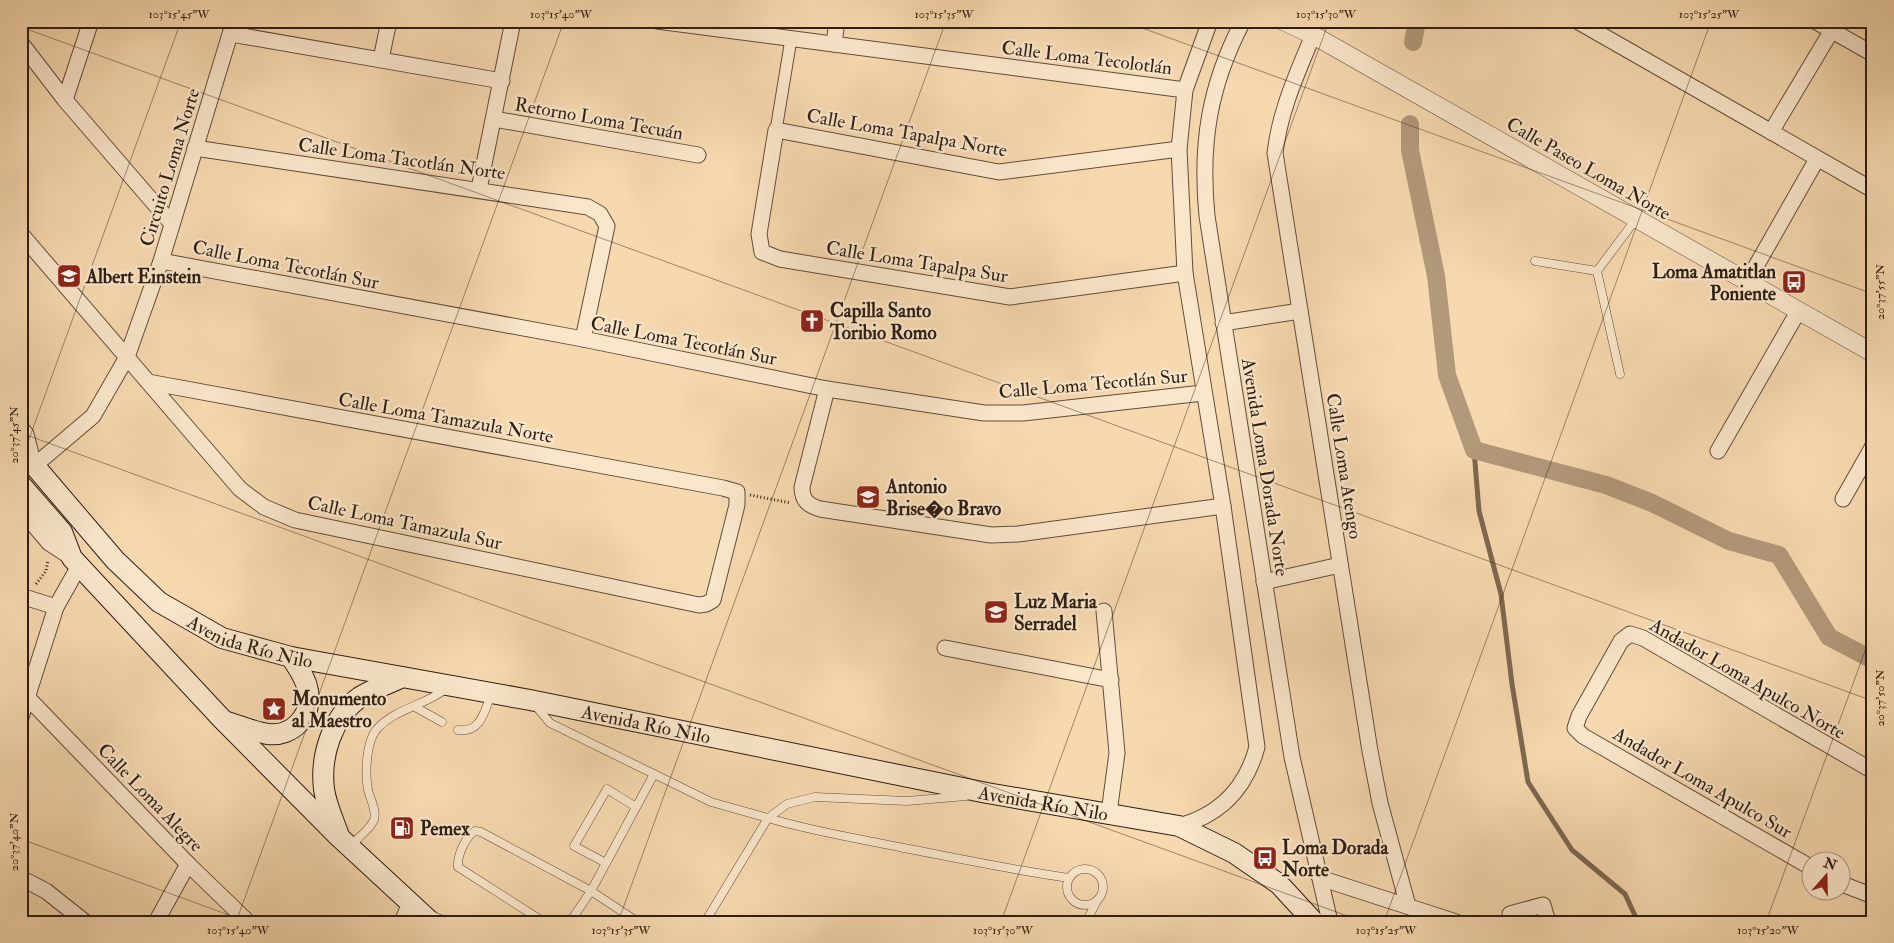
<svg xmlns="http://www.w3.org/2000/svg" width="1894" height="943" font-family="'IM FELL Double Pica',serif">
<rect width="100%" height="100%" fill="#f7d9af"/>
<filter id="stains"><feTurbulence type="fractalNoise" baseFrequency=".004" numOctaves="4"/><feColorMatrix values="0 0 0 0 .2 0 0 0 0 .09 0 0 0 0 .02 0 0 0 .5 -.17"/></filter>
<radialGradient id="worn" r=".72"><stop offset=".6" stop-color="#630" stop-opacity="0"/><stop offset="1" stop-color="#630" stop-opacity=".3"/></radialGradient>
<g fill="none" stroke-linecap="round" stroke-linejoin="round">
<path stroke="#7d6851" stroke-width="5" d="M1474,450L1479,511L1501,594L1512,684L1528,782L1572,850L1625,894L1638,922"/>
<g stroke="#b2997a" stroke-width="18">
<path d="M1413,42L1417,21"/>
<path d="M1410,124V150L1436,276L1447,375L1474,450L1606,485L1652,503L1729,541L1779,555L1829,637L1873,660"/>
</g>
<defs>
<g id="service">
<path d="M1535,261L1597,271"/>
<path d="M1620,374L1597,271L1636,219"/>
<path d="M535,705L550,723L654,774L711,802L768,818L787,804L815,797L907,801L966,796"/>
<path d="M415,707L442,722"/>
<path d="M458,730C481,733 484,712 491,695"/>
<path d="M351,845C358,838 370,829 374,820C377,810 370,799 368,790C365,774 366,743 376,730C395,708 425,706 447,688"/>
<path d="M606,863L574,846L607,789L636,807"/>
<circle cx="1085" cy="887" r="18"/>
<path d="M433,916L447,922"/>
<path d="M544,922L458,867C457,856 465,837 475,831L481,832L591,891L638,922"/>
<path d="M570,922L591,891L654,774"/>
<path d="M705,922L768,818C811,831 855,838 899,847C956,858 1012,870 1069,878"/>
<path d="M1086,922L1097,901"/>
</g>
<path id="pedestrian" d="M776,130L791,39"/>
<g id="minor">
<path d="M657,21L1185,90"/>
<path d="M1243,21C1209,86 1200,144 1207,216L1292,757L1330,922"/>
<path d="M1577,21L1873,190"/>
<path d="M1815,21L1873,54"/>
<path d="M231,34L502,81"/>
<path d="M1313,35C1297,74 1280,110 1275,153L1370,751L1380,803L1408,906"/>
<path d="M21,43L65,100L172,224"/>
<path d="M834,44L837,21"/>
<path d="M381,59L389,21"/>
<path d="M65,100L91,21"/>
<path d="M494,119L698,155"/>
<path d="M1771,132L1832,30"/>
<path d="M195,148L588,207L600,214L607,226L583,339"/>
<path d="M1179,149L999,172L776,130L759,234L762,252L780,259L1010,297L1185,273"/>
<path d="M479,189L513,21"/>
<path d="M21,234L240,489L264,507L295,520L699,605L706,604L713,600L737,505V492L723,488L148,382"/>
<path d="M161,261L583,339L827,389L984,413H1023L1203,393"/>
<path d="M1747,282L1817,159"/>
<path d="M1223,323L1300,311"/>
<path d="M827,389L802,487C802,501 808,505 820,509L991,535L1018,534L1223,506"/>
<path d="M21,428L26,434L34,466L93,416L127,357L161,261L234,21"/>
<path d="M1718,451L1799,310"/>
<path d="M1843,499L1873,446"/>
<path d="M21,510L49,543L72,558"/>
<path d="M1264,582L1340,565"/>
<path d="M21,596L56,607"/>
<path d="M1104,611L1117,753L1109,813"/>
<path d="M945,648L1111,680"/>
<path d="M28,698L188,864L248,922"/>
<path d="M21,717L56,607L79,566"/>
<path d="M1179,826C1220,815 1246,788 1257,747L1223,506L1185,273L1179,149L1185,90L1210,21"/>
<path d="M1812,868L1583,736L1575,728L1579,716L1621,641L1630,634L1643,638L1873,771"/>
<path d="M21,878L46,891L85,922"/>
<path d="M1320,878L1456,922"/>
<path d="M1842,884L1873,896"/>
<path d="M156,922L188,864"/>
<path d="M402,922L410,903"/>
<path d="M1512,922L1510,914L1543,905L1548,922"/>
</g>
<path id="tertiary" d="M1283,21L1313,35L1873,353"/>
<g id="secondary">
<path id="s1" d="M21,450L115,560L159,602L222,638L291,657L530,700L987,793L1179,826L1234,853L1279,884L1314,922"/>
<path d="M21,485L62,532L72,558L222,719L339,837L431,922"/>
<path d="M227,722C241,726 254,732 268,734C292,737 313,716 308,691C306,678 298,668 291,657"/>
<path d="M338,833C333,819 326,804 324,789C320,756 332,717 360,697C372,689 389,684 402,677"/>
</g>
</defs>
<use href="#service" stroke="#604d3a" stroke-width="9"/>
<use href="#pedestrian" stroke="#604d3a" stroke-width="13"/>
<use href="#minor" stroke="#604d3a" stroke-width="17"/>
<use href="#tertiary" stroke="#604d3a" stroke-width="19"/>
<use href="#secondary" stroke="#2d1e13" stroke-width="22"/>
<g stroke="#2d1e13" stroke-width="3" stroke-dasharray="1 2.5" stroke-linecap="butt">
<path d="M750,495L791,503"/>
<path d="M36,584L46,571L48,560"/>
</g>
<use href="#service" stroke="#fae6cb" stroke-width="8"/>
<use href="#pedestrian" stroke="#fae6cb" stroke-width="11"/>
<use href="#minor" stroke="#fae6cb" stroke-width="15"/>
<use href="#tertiary" stroke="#fae6cb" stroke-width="18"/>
<use href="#secondary" stroke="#fae6cb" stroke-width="20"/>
</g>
<path fill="none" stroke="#2d1e13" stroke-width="1" stroke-opacity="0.45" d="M1123,21L1873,294M21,27L1873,701M21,433L1364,922M21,461L181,21M21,839L248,922M236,922L564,21M618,922L946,21M1001,922L1329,21M1384,922L1711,21M1766,922L1873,629"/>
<defs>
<symbol id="school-square" viewBox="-11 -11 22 22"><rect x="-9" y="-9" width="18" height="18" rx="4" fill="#8f2418" stroke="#fae6cb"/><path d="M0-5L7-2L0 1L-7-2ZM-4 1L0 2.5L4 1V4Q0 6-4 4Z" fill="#fff"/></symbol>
<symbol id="bus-square" viewBox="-11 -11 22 22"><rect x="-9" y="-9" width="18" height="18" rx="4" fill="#8f2418" stroke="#fae6cb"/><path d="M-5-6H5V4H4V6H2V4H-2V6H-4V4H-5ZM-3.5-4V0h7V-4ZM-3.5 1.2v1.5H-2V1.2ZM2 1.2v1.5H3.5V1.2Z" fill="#fff"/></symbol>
<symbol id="church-square" viewBox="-11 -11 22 22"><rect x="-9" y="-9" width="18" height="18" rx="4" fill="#8f2418" stroke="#fae6cb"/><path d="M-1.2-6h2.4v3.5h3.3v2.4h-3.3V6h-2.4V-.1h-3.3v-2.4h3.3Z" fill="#fff"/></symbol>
<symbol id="sight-square" viewBox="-11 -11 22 22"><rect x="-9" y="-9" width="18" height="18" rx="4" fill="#8f2418" stroke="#fae6cb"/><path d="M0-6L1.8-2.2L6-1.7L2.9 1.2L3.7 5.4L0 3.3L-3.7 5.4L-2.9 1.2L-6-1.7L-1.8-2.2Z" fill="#fff"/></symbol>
<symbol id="fuel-square" viewBox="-11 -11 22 22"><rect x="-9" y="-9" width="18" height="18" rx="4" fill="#8f2418" stroke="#fae6cb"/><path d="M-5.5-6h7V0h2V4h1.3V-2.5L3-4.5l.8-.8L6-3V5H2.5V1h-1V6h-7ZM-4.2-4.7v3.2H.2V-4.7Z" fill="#fff"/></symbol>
</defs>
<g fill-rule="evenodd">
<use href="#school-square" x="55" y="262" width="28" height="28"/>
<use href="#bus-square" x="1780" y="268" width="28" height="28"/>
<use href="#church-square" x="798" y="307" width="28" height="28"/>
<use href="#school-square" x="854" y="483" width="28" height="28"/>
<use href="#school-square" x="982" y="598" width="28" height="28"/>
<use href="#sight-square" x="260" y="695" width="28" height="28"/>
<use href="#fuel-square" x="388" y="814" width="28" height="28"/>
<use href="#bus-square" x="1251" y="844" width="28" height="28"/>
</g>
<g text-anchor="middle" stroke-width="4.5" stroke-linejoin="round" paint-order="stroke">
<g font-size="19" fill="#2d1e13" stroke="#fae6cb">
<text transform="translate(1087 57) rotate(7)" y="7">Calle Loma Tecolotlán</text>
<text transform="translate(599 118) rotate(10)" y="7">Retorno Loma Tecuán</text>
<text transform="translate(907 132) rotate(10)" y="7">Calle Loma Tapalpa Norte</text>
<text transform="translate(402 158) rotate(8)" y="7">Calle Loma Tacotlán Norte</text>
<text transform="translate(169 167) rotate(-73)" y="7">Circuito Loma Norte</text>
<text transform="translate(1589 168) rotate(30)" y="7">Calle Paseo Loma Norte</text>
<text transform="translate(917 261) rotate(9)" y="7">Calle Loma Tapalpa Sur</text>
<text transform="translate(286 264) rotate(11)" y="7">Calle Loma Tecotlán Sur</text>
<text transform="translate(684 340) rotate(11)" y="7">Calle Loma Tecotlán Sur</text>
<text transform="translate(1093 383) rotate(-5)" y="7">Calle Loma Tecotlán Sur</text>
<text transform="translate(446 417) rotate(10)" y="7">Calle Loma Tamazula Norte</text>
<text transform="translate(1345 466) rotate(81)" y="7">Calle Loma Atengo</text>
<text transform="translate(1266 467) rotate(81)" y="7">Avenida Loma Dorada Norte</text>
<text transform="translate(405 522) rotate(12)" y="7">Calle Loma Tamazula Sur</text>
<text dy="7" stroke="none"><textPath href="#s1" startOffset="306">Avenida Río Nilo</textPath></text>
<text transform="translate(1748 678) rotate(30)" y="7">Andador Loma Apulco Norte</text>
<text dy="7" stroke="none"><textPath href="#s1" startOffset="711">Avenida Río Nilo</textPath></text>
<text transform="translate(1703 782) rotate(30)" y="7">Andador Loma Apulco Sur</text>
<text transform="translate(151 797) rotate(46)" y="7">Calle Loma Alegre</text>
<text dy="7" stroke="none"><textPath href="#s1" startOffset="1116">Avenida Río Nilo</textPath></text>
</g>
<g font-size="19" font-weight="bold" fill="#2d1e13" stroke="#fae6cb" text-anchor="start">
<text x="1776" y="278" text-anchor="end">Loma Amatitlan<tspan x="1776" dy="22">Poniente</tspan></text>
<text x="86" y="283">Albert Einstein</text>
<text x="830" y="317">Capilla Santo<tspan x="830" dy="22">Toribio Romo</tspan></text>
<text x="886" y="493">Antonio<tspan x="886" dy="22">Brise�o Bravo</tspan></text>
<text x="1014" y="608">Luz Maria<tspan x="1014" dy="22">Serradel</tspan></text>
<text x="292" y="705">Monumento<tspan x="292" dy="22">al Maestro</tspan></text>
<text x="420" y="835">Pemex</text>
<text x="1282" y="854">Loma Dorada<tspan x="1282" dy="22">Norte</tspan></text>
</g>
</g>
<rect width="1894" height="943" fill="none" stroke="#f7d9af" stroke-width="55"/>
<g transform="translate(1826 876) rotate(20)"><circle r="24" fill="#fae6cb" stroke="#a89681"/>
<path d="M0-4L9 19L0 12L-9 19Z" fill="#8f2418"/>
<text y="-8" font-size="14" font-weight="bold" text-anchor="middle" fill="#2d1e13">N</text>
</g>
<rect x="28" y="28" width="1838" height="888" fill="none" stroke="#2d1e13" stroke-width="2"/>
<g font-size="12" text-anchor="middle" fill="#2d1e13">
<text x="179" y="18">103°15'45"W</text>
<text x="561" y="18">103°15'40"W</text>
<text x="944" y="18">103°15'35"W</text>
<text x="1326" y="18">103°15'30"W</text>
<text x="1709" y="18">103°15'25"W</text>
<text transform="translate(1880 292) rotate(-90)" y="4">20°37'55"N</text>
<text transform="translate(14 435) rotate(-90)" y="4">20°37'45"N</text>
<text transform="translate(1880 698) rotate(-90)" y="4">20°37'50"N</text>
<text transform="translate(14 842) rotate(-90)" y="4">20°37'40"N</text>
<text x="238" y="934">103°15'40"W</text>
<text x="621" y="934">103°15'35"W</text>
<text x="1003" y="934">103°15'30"W</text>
<text x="1386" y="934">103°15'25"W</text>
<text x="1768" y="934">103°15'20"W</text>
</g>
<rect width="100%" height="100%" filter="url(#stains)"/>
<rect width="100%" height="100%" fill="url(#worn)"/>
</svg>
